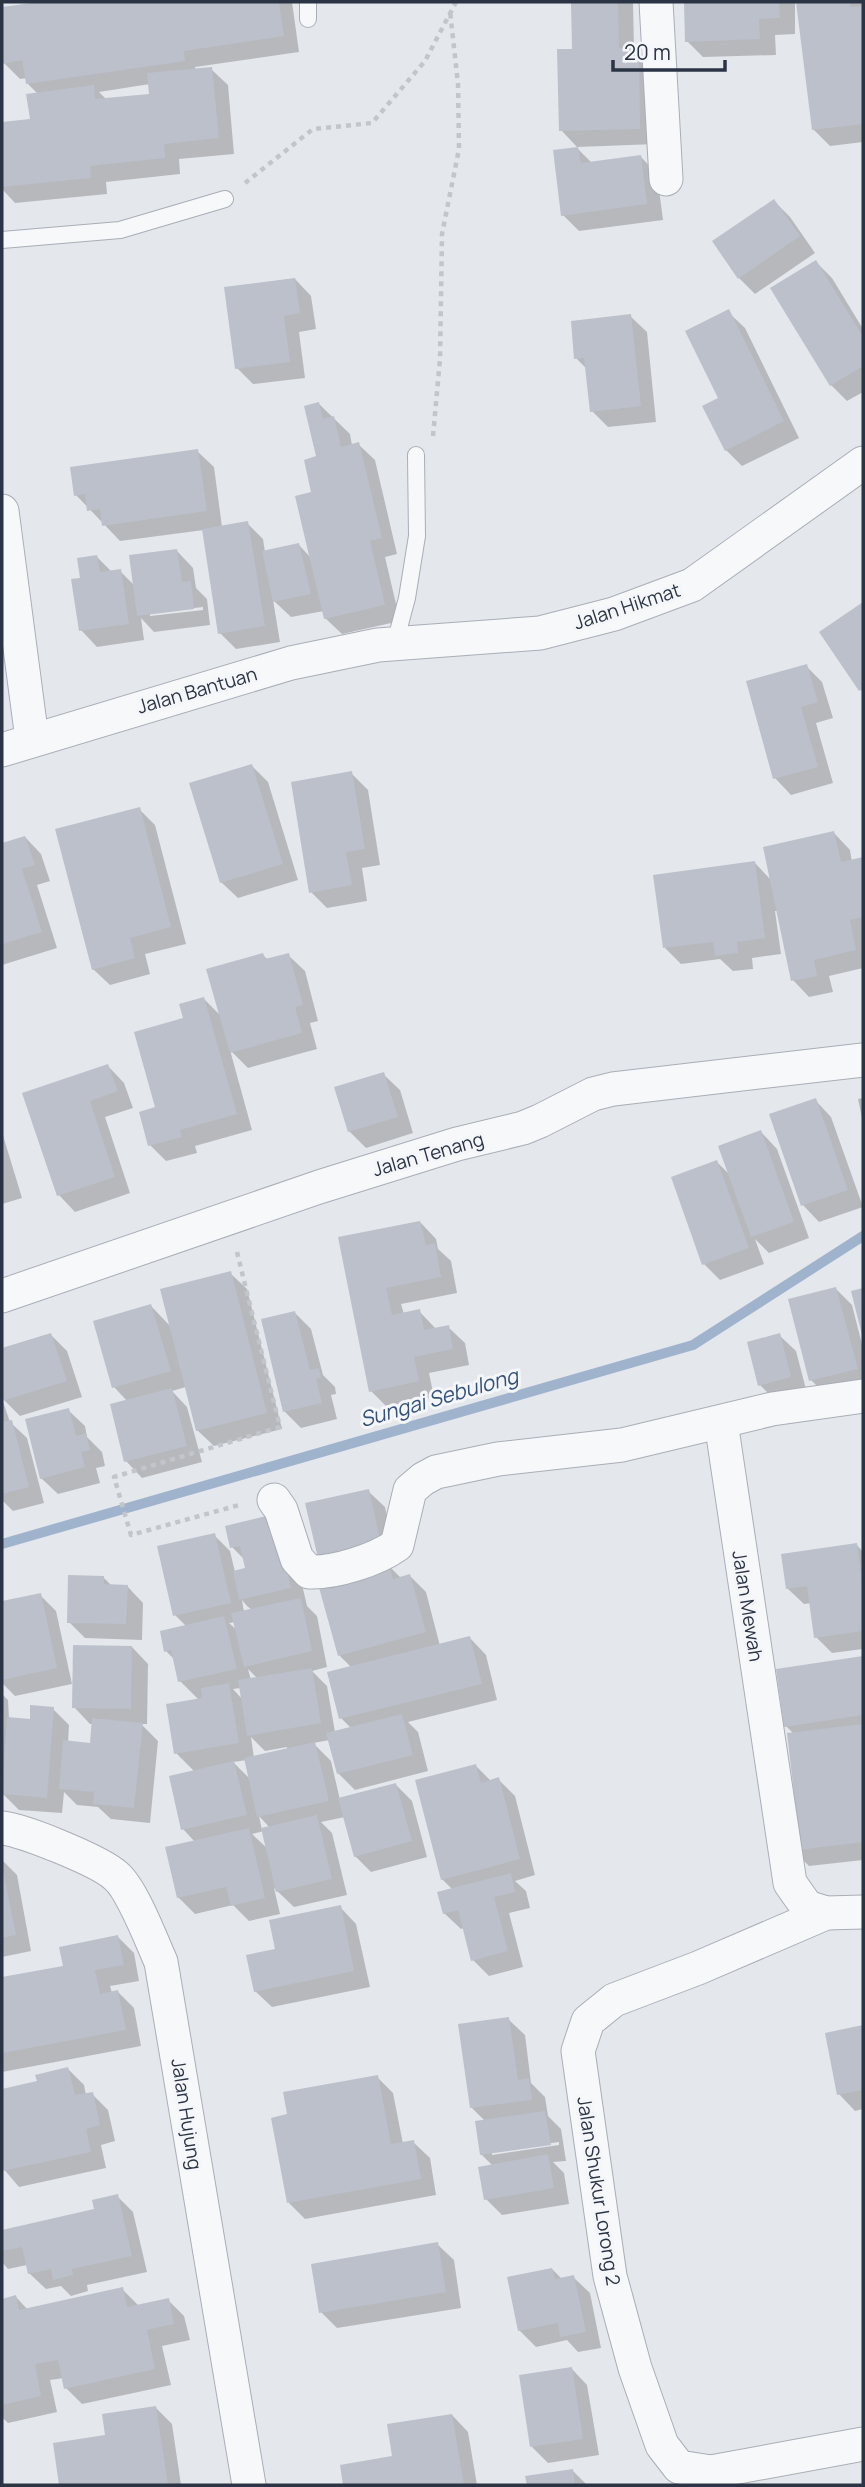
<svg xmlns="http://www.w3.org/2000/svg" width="865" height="2487" font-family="Manrope,sans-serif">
<rect width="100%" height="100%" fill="#e4e7ec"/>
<g fill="#0003" fill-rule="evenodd">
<path d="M51,2H292L299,52L195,67L196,70L211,69L228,85L234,154L179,159L180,174L106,182L107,194L15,203L2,189V124L32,121L38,94L28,84L27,78L20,79L4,63L2,9ZM150,84L151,96L107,100L99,92Z"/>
<path d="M573,2H633L634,50L638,49L654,66L656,144L577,147L561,130L574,51Z"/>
<path d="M685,2H795V34L775,35L776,55L703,57L687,41Z"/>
<path d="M798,2H861L863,4V142L830,146L813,129Z"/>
<path d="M578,149L593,164L641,157L657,174L663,220L579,231L563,215Z"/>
<path d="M774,201L790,217L815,253L755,294L739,278Z"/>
<path d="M816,262L832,278L863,329V392L847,401L831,385Z"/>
<path d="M295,279L311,296L316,329L299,332L305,378L253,384L237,368Z"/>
<path d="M728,312L745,328L799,438L742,466L726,450L721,399Z"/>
<path d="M630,316L647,332L656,422L608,427L592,411L587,369L576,358Z"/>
<path d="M319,404L350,434L352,445L358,444L375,460L397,554L385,557L400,621L342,634L325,618L324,611L291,617L273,600L280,642L236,649L220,633L204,530L120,541L76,495L197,451L214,467L222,527L247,523L263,539L265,552L299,545L311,558L313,493L318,458Z"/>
<path d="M177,551L193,568L196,588L207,599L210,625L154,632L141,618L144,640L97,647L81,630L82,579L97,557L112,572L120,571L134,585ZM203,607V610L150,616V613Z"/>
<path d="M863,605V693L821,632Z"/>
<path d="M806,666L822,682L833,718L816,723L833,783L791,795L775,778Z"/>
<path d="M252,766L268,782L298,880L238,898L221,882Z"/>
<path d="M351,773L368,790L380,865L362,868L367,901L327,908L311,892Z"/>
<path d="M139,809L155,825L186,944L145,954L150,974L110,985L93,969Z"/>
<path d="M834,833L850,850L852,862L863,859V968L829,976L833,992L809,997L793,980L778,911H775L781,954L752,958L753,969L733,971L720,959L681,964L665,948L755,863L771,880Z"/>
<path d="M25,837L41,854L50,881L37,885L57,948L2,965V845Z"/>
<path d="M263,955L268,960L288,955L305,971L318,1021L310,1023L317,1049L248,1068L230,1050L252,1130L195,1146L197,1153L166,1161L150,1145L157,1108L185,1019L204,999L222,1017Z"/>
<path d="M108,1066L124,1083L133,1108L105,1117L130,1193L75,1212L59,1195L25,1094Z"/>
<path d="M383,1074L400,1090L413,1133L366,1148L349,1131Z"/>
<path d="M863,1098V1123L858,1099Z"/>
<path d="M815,1100L831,1117L863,1207L819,1222L803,1205Z"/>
<path d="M2,1132L22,1198L2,1204Z"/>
<path d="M761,1132L777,1149L809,1238L769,1253L755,1239L764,1264L720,1280L704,1264L717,1162L730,1175Z"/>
<path d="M420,1222L436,1239L438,1249L451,1261L457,1293L401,1304L404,1314L419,1311L436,1329L448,1327L465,1343L469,1365L429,1373L434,1397L387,1407L371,1391L340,1239Z"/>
<path d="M230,1273L247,1289L282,1429L214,1446L197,1430L186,1387L172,1391L187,1407L202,1462L142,1478L126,1461L128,1402L114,1387L95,1323L151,1306L171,1327Z"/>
<path d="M836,1289L852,1305L863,1348V1387L827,1396L811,1380Z"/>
<path d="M295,1313L311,1329L323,1375L335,1387L336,1394L331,1395L337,1419L301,1428L285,1412Z"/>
<path d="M51,1335L67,1351L82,1397L20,1416L2,1398V1350Z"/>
<path d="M779,1335L796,1351L807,1393L776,1401L760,1385Z"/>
<path d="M2,1399L10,1422L27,1438L44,1503L13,1511L2,1500Z"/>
<path d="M68,1410L85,1426L87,1437L102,1452L105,1466L96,1468L100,1483L58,1494L41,1478Z"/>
<path d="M368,1491L385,1507L397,1560L336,1574Z"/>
<path d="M290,1532L307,1606L317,1616L327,1667L312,1671L327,1686L335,1732L351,1728L341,1718L352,1668L340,1656L321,1585L389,1566L401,1578L410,1576L426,1592L440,1646L470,1638L486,1655L497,1700L408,1722L418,1732L428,1771L355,1790L338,1773L330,1740L313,1743L331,1761L340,1800L396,1785L412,1801L427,1857L371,1872L355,1856L345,1817L321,1822L332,1833L347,1895L294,1907L274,1888L280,1914L249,1921L233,1905L195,1914L178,1897L195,1842L183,1829L195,1772L176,1753L199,1700L180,1681L175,1660L166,1651L186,1626L175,1615L214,1535L230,1551L235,1572L247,1570L245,1560L232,1547ZM242,1600L247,1606L252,1610L244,1612ZM235,1622L238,1631L229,1623ZM248,1669L258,1679L251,1680ZM241,1688L243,1700L233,1689ZM251,1737L265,1751L287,1747V1750L254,1758ZM247,1760L251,1780L233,1762ZM259,1816L270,1828L262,1830ZM264,1831L268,1849L252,1834Z"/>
<path d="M856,1544L863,1552V1649L832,1653L816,1637L811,1603L804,1604L787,1588Z"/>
<path d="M103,1577L112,1586H127L143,1603L142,1640L85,1638L69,1622Z"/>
<path d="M40,1595L56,1611L72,1684L15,1696L2,1683V1603Z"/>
<path d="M132,1647L148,1664L147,1724H141L158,1741L150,1823L111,1819L98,1807L77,1805L64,1792L62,1813L19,1810L2,1793V1694L8,1700L9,1719L31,1721L53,1709L69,1725L68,1743L91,1745L94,1724H90L74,1707Z"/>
<path d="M863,1658V1860L809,1866L793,1850L796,1795L794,1734L786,1726L778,1670Z"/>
<path d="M476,1766L491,1781L498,1779L515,1796L535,1875L515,1881L526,1891L530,1908L509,1913L523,1967L489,1976L473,1960L464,1928L461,1929L444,1913L453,1890L442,1879Z"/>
<path d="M2,1860L17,1875L31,1951L2,1957Z"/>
<path d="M340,1907L356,1924L370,1987L272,2007L255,1991L277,1951Z"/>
<path d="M118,1937L134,1953L139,1981L110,1986L112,1993L118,1992L134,2008L141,2046L2,2072V1979L65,1967Z"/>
<path d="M508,2019L525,2035L531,2083L545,2097L548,2116L561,2129L566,2161L553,2162L564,2173L569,2204L502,2215L486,2199L493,2166L481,2154L485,2121L472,2108ZM559,2142V2145L492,2155V2151Z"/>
<path d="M863,2027V2109L855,2111L839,2094L827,2034Z"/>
<path d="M68,2069L84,2085L86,2095L92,2094L108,2110L115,2141L101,2145L106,2168L19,2187L2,2167V2091L39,2083Z"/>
<path d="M377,2077L393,2093L403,2144L413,2142L430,2158L436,2195L305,2219L289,2203V2116Z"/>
<path d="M117,2196L133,2212L147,2272L87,2285L88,2291L71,2296L61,2286L46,2289L29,2273L27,2265L8,2269L2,2262V2232L96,2211Z"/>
<path d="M437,2244L454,2260L461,2308L337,2328L321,2312Z"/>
<path d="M552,2269L562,2279L573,2277L590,2293L601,2348L578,2352L567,2340L536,2347L519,2330Z"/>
<path d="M122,2289L139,2306L168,2300L184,2316L190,2340L162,2346L171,2385L82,2404L66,2388L64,2378L50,2380L57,2412L8,2423L2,2417V2300L16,2297L28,2310Z"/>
<path d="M571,2368L587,2385L599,2455L548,2463L532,2447Z"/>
<path d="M156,2408L172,2424L181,2485H61L55,2444L107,2436Z"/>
<path d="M452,2415L468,2432L477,2485H345L342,2466L394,2458Z"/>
<path d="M573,2471L587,2485H528L527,2477Z"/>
</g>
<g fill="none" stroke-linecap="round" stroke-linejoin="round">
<path stroke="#9fb4cc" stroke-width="10" d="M2,1544L693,1345L863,1236"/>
</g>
<g fill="#bbc0ca">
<path d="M39,2H279L284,36L184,51L185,61L26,84L22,60L2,64V7Z"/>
<path d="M571,2H618L619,48H639L640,129L559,131L557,49H572Z"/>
<path d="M684,2H779L780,18L759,19L760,39L685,42Z"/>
<path d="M796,2H850L851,7L863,6V124L812,130Z"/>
<path d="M212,67L219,138L164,144L165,158L90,166L91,178L2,187V122L30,119L26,94L94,85L95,99L149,94L147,73Z"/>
<path d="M578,147L581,163L641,155L647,204L561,216L553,150Z"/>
<path d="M774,199L800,236L738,279L712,241Z"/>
<path d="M816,260L863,337V366L830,386L770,288Z"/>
<path d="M295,278L300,313L284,316L290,362L235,369L224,287Z"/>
<path d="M729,309L784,421L725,451L702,406L718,398L685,331Z"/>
<path d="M631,314L641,406L590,412L584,358L574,359L571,321Z"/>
<path d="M319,402L323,419L334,416L341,447L359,442L382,538L370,541L385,605L324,619L295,496L311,492L304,460L316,456L304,406Z"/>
<path d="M198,449L207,511L102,526L100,509L87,511L85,494L74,496L70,467Z"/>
<path d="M248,521L265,626L218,634L202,529Z"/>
<path d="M299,543L311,594L273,602L262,551Z"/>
<path d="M177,549L182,582L191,581L194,609L137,616L129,555Z"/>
<path d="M97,555L100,572L121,569L129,624L79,631L71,579L80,578L77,558Z"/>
<path d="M863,602V688L859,691L819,632Z"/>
<path d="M807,664L818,702L801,707L818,767L773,779L746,681Z"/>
<path d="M252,764L283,864L220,883L189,783Z"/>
<path d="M352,771L365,849L346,852L352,885L309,893L291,782Z"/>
<path d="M140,807L171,927L130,938L135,958L92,970L55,829Z"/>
<path d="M834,831L841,862L863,857V917L850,920L856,950L814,960L817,976L791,981L763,847Z"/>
<path d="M25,836L35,865L22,869L42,932L2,944V843Z"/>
<path d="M755,861L765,938L737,942L738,953L715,956L713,942L663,948L653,875Z"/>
<path d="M263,953L265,959L289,953L303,1005L295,1007L302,1033L230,1053L206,969Z"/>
<path d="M204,997L237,1114L180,1130L182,1137L148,1146L139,1112L155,1107L134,1032L183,1018L179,1004Z"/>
<path d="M108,1064L118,1091L90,1101L115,1177L57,1196L22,1093Z"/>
<path d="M384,1072L398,1117L348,1132L334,1087Z"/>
<path d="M816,1098L848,1190L801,1206L769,1114Z"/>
<path d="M761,1130L794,1222L751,1237L718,1146Z"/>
<path d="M717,1160L749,1248L702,1265L671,1177Z"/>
<path d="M420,1221L426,1245L435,1243L441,1277L386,1288L392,1315L420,1309L424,1330L449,1325L453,1349L414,1357L419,1381L369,1392L338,1237Z"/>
<path d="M231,1271L267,1413L196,1431L160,1289Z"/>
<path d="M836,1287L858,1369L809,1381L788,1299Z"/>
<path d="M863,1288V1335H862L851,1291Z"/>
<path d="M151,1304L171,1371L112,1388L93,1321Z"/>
<path d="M295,1311L310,1370L319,1368L321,1378L316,1379L322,1403L283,1412L261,1319Z"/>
<path d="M51,1333L67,1381L2,1401V1348Z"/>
<path d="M780,1333L791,1377L758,1386L747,1342Z"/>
<path d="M172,1388L187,1446L124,1462L110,1404Z"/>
<path d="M69,1408L76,1436L86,1433L90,1450L81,1452L85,1467L40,1479L25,1419Z"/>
<path d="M12,1420L29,1487L2,1494V1422Z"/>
<path d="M369,1489L381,1544L318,1558L305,1503Z"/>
<path d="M274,1514L291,1588L239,1600L233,1571L245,1568L240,1546L230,1548L225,1526Z"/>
<path d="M215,1533L231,1603L173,1616L157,1546Z"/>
<path d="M857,1543L863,1590V1631L814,1638L807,1586L786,1589L781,1554Z"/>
<path d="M389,1564L393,1579L410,1574L426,1632L338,1656L318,1584Z"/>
<path d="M68,1575L104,1576V1584L128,1585L126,1624L67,1623Z"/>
<path d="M41,1593L57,1668L2,1680V1601Z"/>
<path d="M301,1598L312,1651L244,1667L231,1613Z"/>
<path d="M224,1616L237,1669L178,1682L171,1650L164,1652L160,1631Z"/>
<path d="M470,1636L482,1684L339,1719L327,1672Z"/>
<path d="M73,1645L132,1646L131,1709L72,1708Z"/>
<path d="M863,1656V1715L784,1727L776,1669Z"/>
<path d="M312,1668L321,1723L247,1736L238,1680Z"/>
<path d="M229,1683L239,1743L174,1754L166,1704L202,1698L201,1688Z"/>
<path d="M30,1705L54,1707L47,1798L2,1794L7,1717L30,1719Z"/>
<path d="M402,1714L413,1755L337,1774L326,1733Z"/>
<path d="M92,1718L143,1723L134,1808L93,1804L94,1792L59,1789L63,1740L90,1743Z"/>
<path d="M863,1724V1842L791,1851L785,1794L794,1793L787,1733Z"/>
<path d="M315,1742L329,1801L257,1817L244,1758Z"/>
<path d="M234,1761L247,1815L181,1830L169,1776Z"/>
<path d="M476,1764L481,1783L499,1777L520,1859L441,1880L415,1780Z"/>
<path d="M396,1783L412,1841L354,1857L338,1798Z"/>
<path d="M317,1815L332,1879L276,1892L261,1828Z"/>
<path d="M249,1828L265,1898L231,1906L226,1887L177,1898L165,1847Z"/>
<path d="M2,1866L16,1935L2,1938Z"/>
<path d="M511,1873L515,1892L494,1897L508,1951L471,1961L458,1910L443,1914L437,1892Z"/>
<path d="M341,1905L354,1971L254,1992L246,1955L275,1949L269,1920Z"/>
<path d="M118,1935L124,1965L95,1970L100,1994L118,1990L126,2030L2,2053V1977L63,1966L59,1947Z"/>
<path d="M509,2017L518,2080L529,2078L532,2100L470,2108L458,2024Z"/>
<path d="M863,2025V2090L837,2095L825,2033Z"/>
<path d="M68,2067L75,2095L93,2092L100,2125L86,2129L91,2152L2,2171V2089L37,2081L35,2075Z"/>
<path d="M378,2075L391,2144L414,2140L421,2179L287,2203L271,2118L287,2114L283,2092Z"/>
<path d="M545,2111L551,2145L480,2155L475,2121Z"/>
<path d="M548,2154L554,2188L484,2200L478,2167Z"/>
<path d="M118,2194L132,2256L72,2269L73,2275L53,2280L51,2269L28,2274L22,2247L2,2251V2230L94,2209L92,2200Z"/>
<path d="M438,2242L446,2292L319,2313L311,2264Z"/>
<path d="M552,2268L555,2279L574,2275L586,2332L560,2337L558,2323L518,2331L507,2277Z"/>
<path d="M123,2287L127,2307L169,2298L174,2324L147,2330L155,2369L64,2389L58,2360L35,2364L41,2396L2,2405V2299L16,2295L19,2310Z"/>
<path d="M572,2367L583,2439L530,2447L519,2375Z"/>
<path d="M156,2406L168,2485H59L53,2443L105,2435L102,2414Z"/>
<path d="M452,2414L464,2485H343L340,2465L392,2456L387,2424Z"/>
<path d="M573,2469L575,2485H527L525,2476Z"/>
</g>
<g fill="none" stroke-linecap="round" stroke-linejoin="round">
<defs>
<g id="lane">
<path d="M308,2V19"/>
<path d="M2,240L120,230L225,199"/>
<path d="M395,643L407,598L417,536L416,455"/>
</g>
<g id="street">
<path d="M656,2L666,179"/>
<path d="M2,511L32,739"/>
<path d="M2,750L291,663L378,645L540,633L614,614L692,585L863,463"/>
<path d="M2,1296L319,1187L457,1144L523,1128L540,1121L593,1094L613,1089L863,1060"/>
<path d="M721,1422L790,1883L807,1907L826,1913L863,1912"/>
<path d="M274,1500L281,1510L297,1559L309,1572C335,1573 376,1560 397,1545L410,1490L423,1479L436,1472L498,1459L622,1445L772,1409L863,1396"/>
<path d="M2,1828C23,1830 100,1861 116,1876C132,1889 152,1942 161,1962L249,2485"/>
<path d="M826,1913L698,1968L614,2000L588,2021L578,2051L610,2276L635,2368L662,2445L679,2467L711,2472L863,2444"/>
</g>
</defs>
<use href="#lane" stroke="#a9aeb7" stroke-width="18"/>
<use href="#street" stroke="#a9aeb7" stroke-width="35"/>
<g stroke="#c2c5cb" stroke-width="4.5" stroke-dasharray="5 5" stroke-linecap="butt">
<path d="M245,183L313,129L372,123L425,61L456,2"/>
<path d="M433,436L440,359L442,234L459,149L458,84L450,11"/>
<path d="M237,1252L280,1427L114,1477L131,1535L239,1505"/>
</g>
<use href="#lane" stroke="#f7f8fa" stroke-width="16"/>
<use href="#street" stroke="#f7f8fa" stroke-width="33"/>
</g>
<g text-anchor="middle" stroke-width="6" stroke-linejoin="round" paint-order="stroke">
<g font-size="19" fill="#2b3445" stroke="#f4f6f9">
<text transform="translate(627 606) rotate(-18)" y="7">Jalan Hikmat</text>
<text transform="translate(197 690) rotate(-16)" y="7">Jalan Bantuan</text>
<text transform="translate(428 1154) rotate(-16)" y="7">Jalan Tenang</text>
<text transform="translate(748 1606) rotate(81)" y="7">Jalan Mewah</text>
<text transform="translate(187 2114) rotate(81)" y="7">Jalan Hujung</text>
<text transform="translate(599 2191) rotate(81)" y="7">Jalan Shukur Lorong 2</text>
</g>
<g font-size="21" font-style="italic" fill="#34527a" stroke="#f4f6f9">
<text transform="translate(439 1398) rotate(-16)" y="7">Sungai Sebulong</text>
</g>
</g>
<rect width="865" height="2487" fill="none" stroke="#2b3445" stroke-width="7"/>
<path d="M613 60v10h112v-10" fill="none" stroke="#2b3445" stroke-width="3.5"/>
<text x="624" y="60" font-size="21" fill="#2b3445" stroke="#f4f6f9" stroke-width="5" paint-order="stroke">20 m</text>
</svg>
